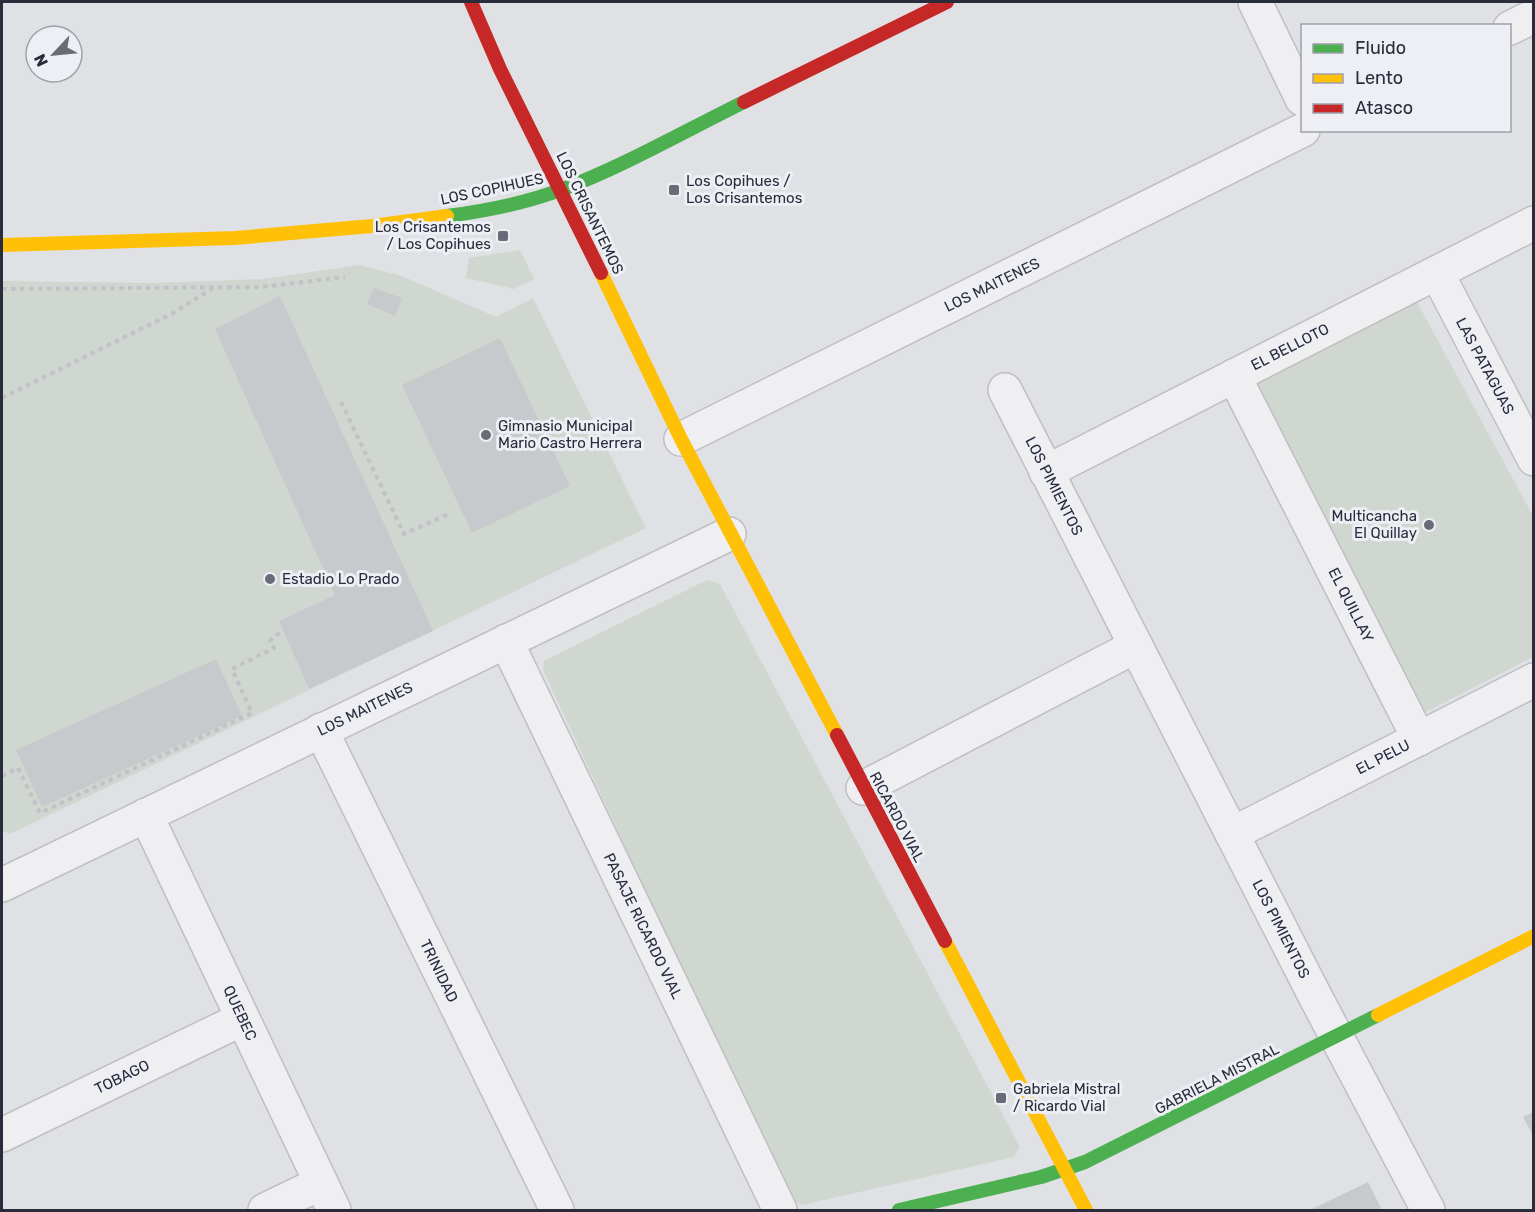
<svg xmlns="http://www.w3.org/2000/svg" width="1535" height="1212" font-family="Rubik,sans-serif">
<rect width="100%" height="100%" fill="#e0e1e4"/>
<g fill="#d0d7d0">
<path d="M520,250L534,279L514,289L466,278L469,258Z"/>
<path d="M359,265L402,276L496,317L533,298L646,528L10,834L2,831V281L151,283L263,279Z"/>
<path d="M1417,302L1533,516V657L1422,714L1253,385Z"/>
<path d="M707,580L720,584L1020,1147L1014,1157L802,1205L789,1199L543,670L544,661Z"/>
</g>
<g fill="#c8c9cc">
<path d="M374,288L402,298L395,316L367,304Z"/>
<path d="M280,296L433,631L309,689L279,621L335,595L215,329Z"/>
<path d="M500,338L570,486L472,533L402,385Z"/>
<path d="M216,659L242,716L42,807L16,750Z"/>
<path d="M1534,1112V1137L1523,1117Z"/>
<path d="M1368,1182L1381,1208L1377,1210H1310Z"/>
</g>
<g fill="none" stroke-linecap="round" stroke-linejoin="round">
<defs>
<g id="street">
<path d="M1255,2L1302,99"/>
<path d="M1510,28L1534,16"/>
<path d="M1437,273L1534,459"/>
<path d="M1234,376L1419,739"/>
<path d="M1005,390L1315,996L1428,1210"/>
<path d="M681,439L1303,130"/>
<path d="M1046,472L1534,223"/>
<path d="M506,641L780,1210"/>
<path d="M321,730L557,1210"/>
<path d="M863,788L1136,646"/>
<path d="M146,815L334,1210"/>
<path d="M1232,834L1534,680"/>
<path d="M2,885L729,534"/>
<path d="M2,1135L242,1019"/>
<path d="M265,1210L321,1183"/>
</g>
</defs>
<use href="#street" stroke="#bebfc2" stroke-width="36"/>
<g stroke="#c1c2c7" stroke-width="4" stroke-dasharray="4.5 4.5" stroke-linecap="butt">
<path d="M2,289L261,287L345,277"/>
<path d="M2,398L175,312L213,288"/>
<path d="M341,402L404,534L451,513"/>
<path d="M2,776L18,768L40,813L252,713L232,669L274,648L270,641L283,630"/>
</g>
<use href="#street" stroke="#efeff1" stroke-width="33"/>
<g stroke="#4caf50" stroke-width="14">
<path d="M447,216C486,211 526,203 563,189C624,166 685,131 744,102"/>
<path d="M899,1210L1041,1177L1085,1162L1378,1015"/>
</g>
<g stroke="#ffc107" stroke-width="14">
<path d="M2,245L235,238L372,226L447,216"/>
<path d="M601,273L681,439L837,735"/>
<path d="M945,941L1086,1210"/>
<path d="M1378,1015L1534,936"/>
</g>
<g stroke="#c62828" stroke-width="14">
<path d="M471,2L500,69L601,273"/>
<path d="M744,102L947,2"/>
<path d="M837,735L945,941"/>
</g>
</g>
<g fill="#696c76" stroke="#edeff4" stroke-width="2">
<rect x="668" y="184" width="12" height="12" rx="3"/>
<rect x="497" y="230" width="12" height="12" rx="3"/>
<circle cx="486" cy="435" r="6"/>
<circle cx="1429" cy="525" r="6"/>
<circle cx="270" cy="579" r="6"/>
<rect x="995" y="1092" width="12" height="12" rx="3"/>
</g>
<g text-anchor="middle" stroke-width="6" stroke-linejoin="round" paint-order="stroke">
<g font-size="15" fill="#292d3b" stroke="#edeff4" text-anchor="start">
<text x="686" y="186">Los Copihues /<tspan x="686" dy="17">Los Crisantemos</tspan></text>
<text x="491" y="232" text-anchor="end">Los Crisantemos<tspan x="491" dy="17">/ Los Copihues</tspan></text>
<text x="498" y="431">Gimnasio Municipal<tspan x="498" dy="17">Mario Castro Herrera</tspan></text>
<text x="1417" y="521" text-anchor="end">Multicancha<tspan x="1417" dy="17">El Quillay</tspan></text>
<text x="282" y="584">Estadio Lo Prado</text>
<text x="1013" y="1094">Gabriela Mistral<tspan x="1013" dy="17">/ Ricardo Vial</tspan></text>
</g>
<g font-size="15" fill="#292d3b" stroke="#edeff4">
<text transform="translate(492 189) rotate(-12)" y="5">LOS COPIHUES</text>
<text transform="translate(590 213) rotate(64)" y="5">LOS CRISANTEMOS</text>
<text transform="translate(992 285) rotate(-26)" y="5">LOS MAITENES</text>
<text transform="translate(1290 347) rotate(-27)" y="5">EL BELLOTO</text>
<text transform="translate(1485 366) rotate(62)" y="5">LAS PATAGUAS</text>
<text transform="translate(1054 486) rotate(63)" y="5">LOS PIMIENTOS</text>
<text transform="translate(1351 605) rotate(63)" y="5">EL QUILLAY</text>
<text transform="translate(365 709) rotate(-26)" y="5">LOS MAITENES</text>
<text transform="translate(1383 757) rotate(-27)" y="5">EL PELU</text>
<text transform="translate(897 817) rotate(62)" y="5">RICARDO VIAL</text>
<text transform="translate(643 926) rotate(64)" y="5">PASAJE RICARDO VIAL</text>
<text transform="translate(1281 929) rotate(63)" y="5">LOS PIMIENTOS</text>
<text transform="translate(439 971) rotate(64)" y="5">TRINIDAD</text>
<text transform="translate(240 1013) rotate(65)" y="5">QUEBEC</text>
<text transform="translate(122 1077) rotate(-26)" y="5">TOBAGO</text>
<text transform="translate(1217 1079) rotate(-27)" y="5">GABRIELA MISTRAL</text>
</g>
</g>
<rect width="1535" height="1212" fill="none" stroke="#292d3b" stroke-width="6"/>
<rect x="1301" y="24" width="210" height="108" fill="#edeff4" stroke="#9fa1aa" stroke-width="1.5"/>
<rect x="1313" y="44" width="30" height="9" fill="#4caf50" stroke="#9fa1aa" stroke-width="1.5"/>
<text x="1355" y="54" font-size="18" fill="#292d3b">Fluido</text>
<rect x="1313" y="74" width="30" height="9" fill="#ffc107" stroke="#9fa1aa" stroke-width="1.5"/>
<text x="1355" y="84" font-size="18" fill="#292d3b">Lento</text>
<rect x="1313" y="104" width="30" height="9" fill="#c62828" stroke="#9fa1aa" stroke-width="1.5"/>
<text x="1355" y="114" font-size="18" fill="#292d3b">Atasco</text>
<g transform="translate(54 54) rotate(244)"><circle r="28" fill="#edeff4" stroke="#9fa1aa" stroke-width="1.5"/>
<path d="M0-4.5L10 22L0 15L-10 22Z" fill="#696c76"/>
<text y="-9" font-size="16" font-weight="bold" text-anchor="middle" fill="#292d3b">N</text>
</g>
</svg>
